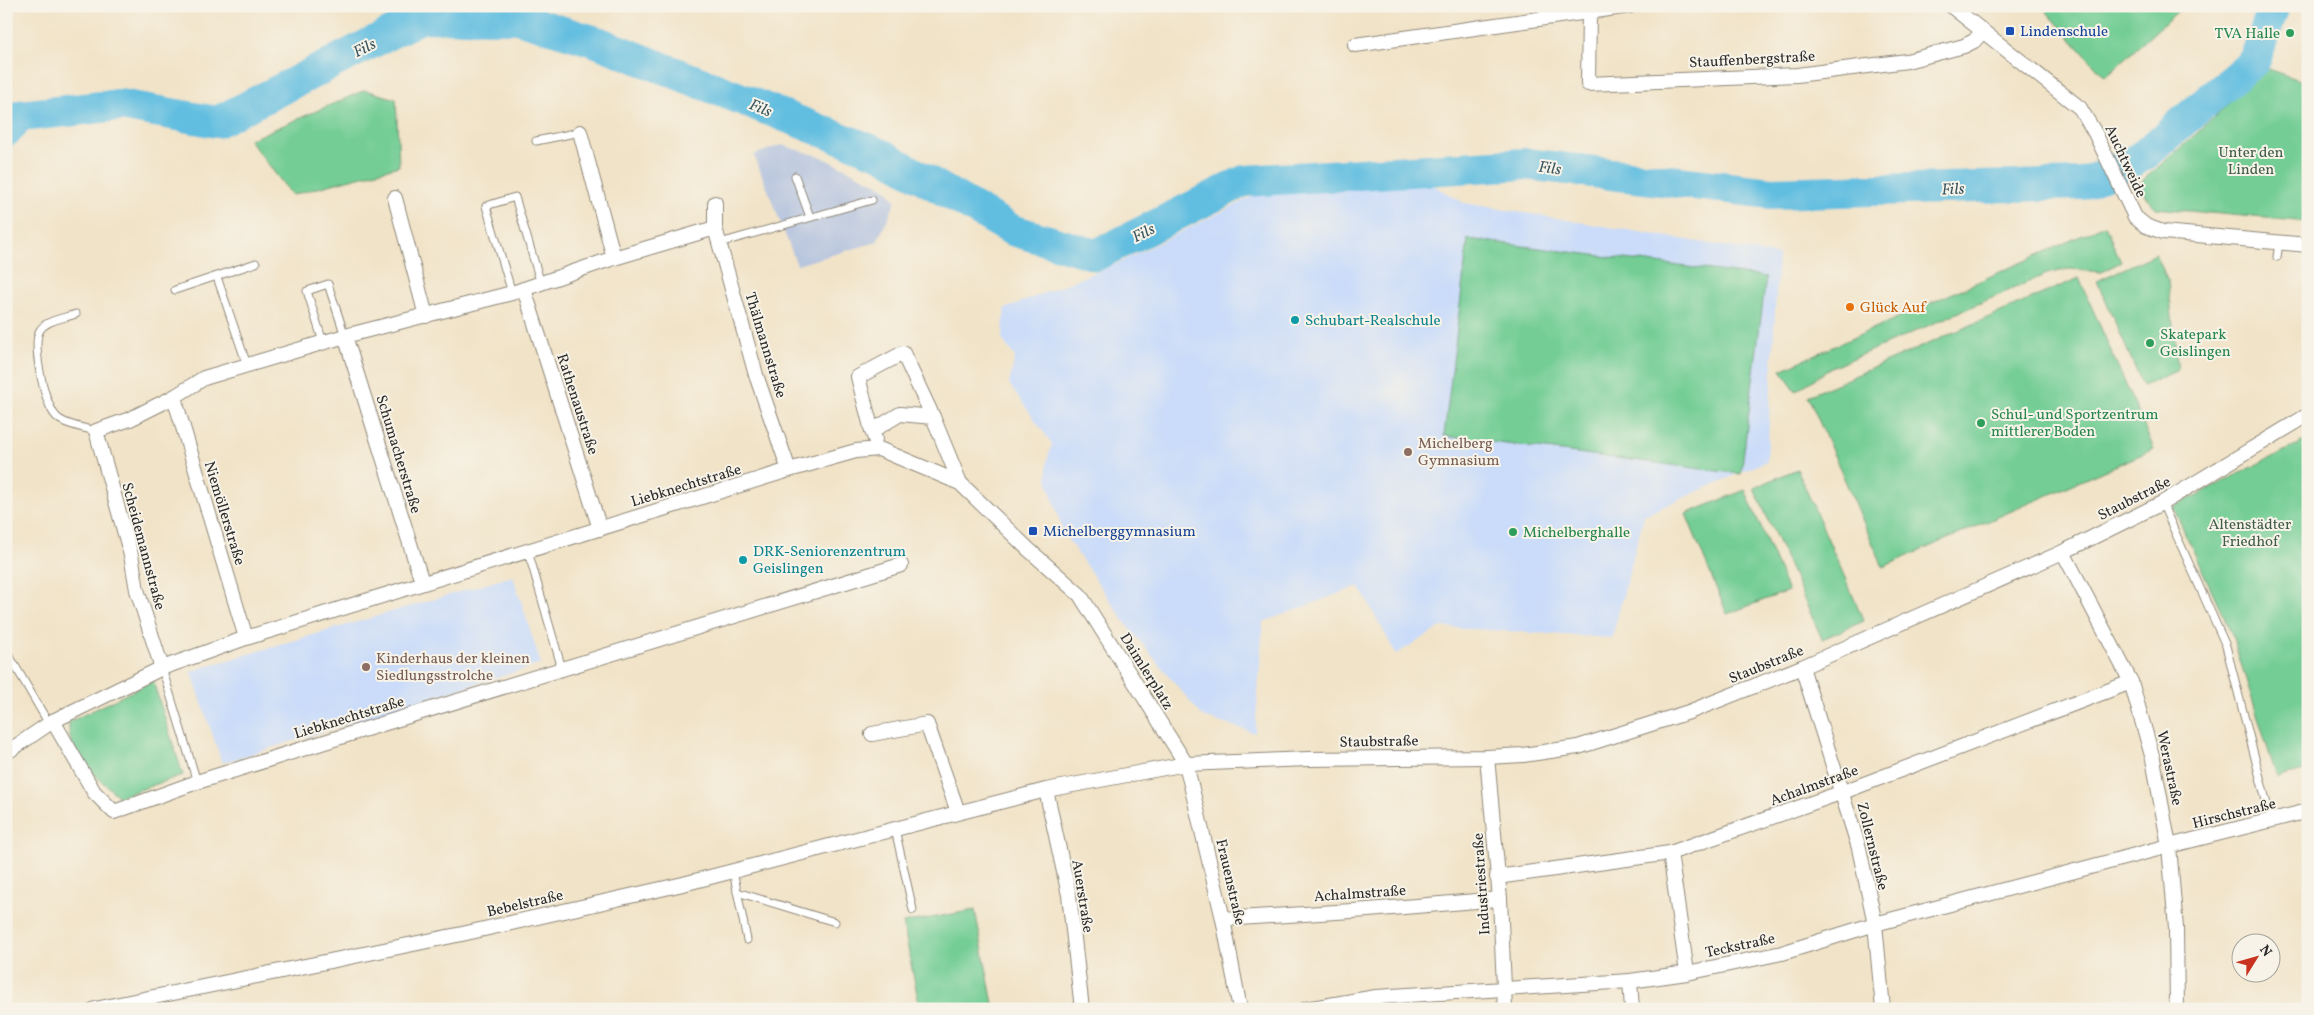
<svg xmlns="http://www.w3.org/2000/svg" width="2314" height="1015" font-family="Vollkorn,serif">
<rect width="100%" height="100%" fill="#f7f3e8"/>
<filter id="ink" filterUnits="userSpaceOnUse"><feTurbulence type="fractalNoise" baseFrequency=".02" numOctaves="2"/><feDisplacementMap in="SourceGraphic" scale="10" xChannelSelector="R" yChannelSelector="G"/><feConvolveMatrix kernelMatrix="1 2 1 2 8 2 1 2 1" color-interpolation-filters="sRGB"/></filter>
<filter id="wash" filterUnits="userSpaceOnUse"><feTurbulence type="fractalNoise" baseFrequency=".0096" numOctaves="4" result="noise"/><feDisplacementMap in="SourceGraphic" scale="20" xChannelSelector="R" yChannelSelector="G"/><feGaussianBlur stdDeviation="1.12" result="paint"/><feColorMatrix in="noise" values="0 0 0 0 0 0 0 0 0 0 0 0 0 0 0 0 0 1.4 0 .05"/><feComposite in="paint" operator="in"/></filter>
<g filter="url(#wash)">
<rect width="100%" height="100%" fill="#f1e3c7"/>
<g fill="#cadcf9">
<path d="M1396,164L1464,203L1778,255L1767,461L1644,515L1612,638L1441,627L1396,654L1359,586L1263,622L1255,733L1203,717L1128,627L1063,532L1047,479V460L1052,444L1009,384L1015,357L1002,339L1005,309L1118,263L1278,184Z"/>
<path d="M513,576L541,664L222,763L191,671Z"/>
</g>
<path fill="#b7c5de" d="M781,145L822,157L885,188L896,201L877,242L797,265L754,155Z"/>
<g fill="#73cd94" stroke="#4f7c60">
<path d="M2051,6H2176L2179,10L2105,77L2046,11Z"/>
<path d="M2266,68L2308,83V222L2156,208L2136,186L2196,134Z"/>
<path d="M365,90L396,99L399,166L292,195L249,140Z"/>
<path d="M2105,225L2121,262L2101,272L2069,269L2047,274L1831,368L1796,391L1781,370Z"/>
<path d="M1468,239L1766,277L1741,474L1444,436Z"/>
<path d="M2156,254L2168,281L2178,370L2143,386L2097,281Z"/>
<path d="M2079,278L2154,449L1883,567L1808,396Z"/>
<path d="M2308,439V770L2277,778L2231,632L2173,507Z"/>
<path d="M1797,469L1864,621L1822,639L1754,488Z"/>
<path d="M1745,490L1788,591L1727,614L1686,514Z"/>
<path d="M153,681L183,775L119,797C98,777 66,754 69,722Z"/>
<path d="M975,910L994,1009H920L903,923Z"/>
</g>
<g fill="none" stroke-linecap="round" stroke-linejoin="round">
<path stroke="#62bee0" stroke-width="32" d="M6,131L20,116L120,105L217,122L422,17L517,18L597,42L868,149L883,155L1012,230L1096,255L1244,181L1526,164L1771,193L2082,184L2131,163L2145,154L2255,60L2274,6"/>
</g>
</g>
<g filter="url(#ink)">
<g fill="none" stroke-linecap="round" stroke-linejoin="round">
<defs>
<g id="service">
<path d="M536,141L580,132"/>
<path d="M795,176L810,217"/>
<path d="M720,243L872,200"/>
<path d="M2277,257L2279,243"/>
<path d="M217,277L247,365"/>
<path d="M175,290L256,263"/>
<path d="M512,293L486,206L515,197L541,284"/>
<path d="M76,314C65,318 44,320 39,332C32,347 45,410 59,419C69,426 85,428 96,431"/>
<path d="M323,342L307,291L328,284L345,336"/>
<path d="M2162,503L2226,646L2271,820"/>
<path d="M528,551L562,669"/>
<path d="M6,650L49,724"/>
<path d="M162,668L197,782"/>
<path d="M895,829L913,910"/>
<path d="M733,871L747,940"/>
<path d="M737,892L835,922"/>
</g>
<g id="minor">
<path d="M1951,6L2080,108L2095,133L2135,217L2146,226L2163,232L2308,245"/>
<path d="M1589,12L1588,84L1797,75L1907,61L1964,46L1974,41L1982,32"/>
<path d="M1355,45L1630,6"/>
<path d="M580,132L614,258"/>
<path d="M395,198L426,316"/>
<path d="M715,228L756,375L789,470"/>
<path d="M524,289L600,529"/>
<path d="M345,336L422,582"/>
<path d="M174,397L246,638"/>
<path d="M872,431L858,377L903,353L933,417"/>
<path d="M875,439L872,431L900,414L933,417L960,483"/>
<path d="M2063,552L2131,682L2153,759L2169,846L2176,928L2177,1009"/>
<path d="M1802,667L1859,848L1875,924L1883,1009"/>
<path d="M162,668L137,590L131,555L96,431L130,419L174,397L204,378L345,336L512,293L614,258L715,228V203"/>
<path d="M53,721L94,792L114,812L197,782L366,729L901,565"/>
<path d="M872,734L927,724L958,812"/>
<path d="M6,753L53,721L162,668L246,638L789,470L856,451L879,449L960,483L1028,549L1080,595L1186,764L1223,919L1240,1009"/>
<path d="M1487,757L1500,899L1505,1009"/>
<path d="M1046,790L1069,895L1082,1009"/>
<path d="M1670,853L1687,973"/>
<path d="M1497,877L1670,853L1843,792L2131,682"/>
<path d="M1223,919L1368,910L1500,899"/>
<path d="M1630,981L1632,1009"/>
<path d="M95,1009L462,934L683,884L1046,790L1186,764L1308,759L1487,757L1523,755L1578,747L1689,712L1802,667L2063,552L2162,503L2308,415"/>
<path d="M1306,1009L1376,997L1630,981L1687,973L1782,953L1875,924L2169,846L2308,811"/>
</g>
</defs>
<use href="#service" stroke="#8e8779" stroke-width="9"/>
<use href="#minor" stroke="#8e8779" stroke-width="16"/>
<use href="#service" stroke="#fff" stroke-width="7"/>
<use href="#minor" stroke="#fff" stroke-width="14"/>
</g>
</g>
<g fill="#1a4fb4" stroke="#f7f3e8" stroke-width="2">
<rect x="2005" y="26" width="10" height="10" rx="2.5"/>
<rect x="1028" y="526" width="10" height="10" rx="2.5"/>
</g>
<g fill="#2e9e5b" stroke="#f7f3e8" stroke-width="2">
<circle cx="2290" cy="33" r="5"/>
<circle cx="2150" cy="343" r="5"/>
<circle cx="1981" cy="423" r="5"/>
<circle cx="1513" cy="532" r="5"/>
</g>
<circle fill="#e8710a" stroke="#f7f3e8" stroke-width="2" cx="1850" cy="307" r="5"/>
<g fill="#0f9aa8" stroke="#f7f3e8" stroke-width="2">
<circle cx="1295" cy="320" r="5"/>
<circle cx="743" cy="560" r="5"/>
</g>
<g fill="#8d6e63" stroke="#f7f3e8" stroke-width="2">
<circle cx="1408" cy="452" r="5"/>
<circle cx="366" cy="667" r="5"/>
</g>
<g text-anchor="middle" stroke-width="4" stroke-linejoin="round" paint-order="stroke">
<g font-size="15" fill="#164399" stroke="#f7f3e8" text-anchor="start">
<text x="2020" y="36">Lindenschule</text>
<text x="1043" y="536">Michelberggymnasium</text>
</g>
<g font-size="15" fill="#27864d" stroke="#f7f3e8" text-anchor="start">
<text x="2280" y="38" text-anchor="end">TVA Halle</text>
<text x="2160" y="339">Skatepark<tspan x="2160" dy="17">Geislingen</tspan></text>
<text x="1991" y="419">Schul- und Sportzentrum<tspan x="1991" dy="17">mittlerer Boden</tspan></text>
<text x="1523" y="537">Michelberghalle</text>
</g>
<g font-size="15" fill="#2b2b2b" stroke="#f7f3e8">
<text transform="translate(1752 59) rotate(-3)" y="5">Stauffenbergstraße</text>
<text transform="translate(2126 161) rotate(65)" y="5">Auchtweide</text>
<text transform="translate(766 345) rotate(73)" y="5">Thälmannstraße</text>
<text transform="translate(578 404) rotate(72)" y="5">Rathenaustraße</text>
<text transform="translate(399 454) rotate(73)" y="5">Schumacherstraße</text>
<text transform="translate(686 485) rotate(-17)" y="5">Liebknechtstraße</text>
<text transform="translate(2134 498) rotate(-27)" y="5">Staubstraße</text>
<text transform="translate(225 513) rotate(73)" y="5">Niemöllerstraße</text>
<text transform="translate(144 546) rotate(75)" y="5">Scheidemannstraße</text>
<text transform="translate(1766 664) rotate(-22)" y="5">Staubstraße</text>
<text transform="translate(1147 671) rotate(58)" y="5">Daimlerplatz</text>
<text transform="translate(349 717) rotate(-17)" y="5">Liebknechtstraße</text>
<text transform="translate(1379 741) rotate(-1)" y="5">Staubstraße</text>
<text transform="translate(2170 768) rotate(78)" y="5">Werastraße</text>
<text transform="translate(1814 785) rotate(-20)" y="5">Achalmstraße</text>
<text transform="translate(2234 813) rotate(-14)" y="5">Hirschstraße</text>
<text transform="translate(1873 846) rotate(76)" y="5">Zollernstraße</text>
<text transform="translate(1231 882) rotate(77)" y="5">Frauenstraße</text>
<text transform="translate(1481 884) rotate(-94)" y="5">Industriestraße</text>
<text transform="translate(1360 893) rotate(-4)" y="5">Achalmstraße</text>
<text transform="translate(1083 896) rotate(81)" y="5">Auerstraße</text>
<text transform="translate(525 903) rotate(-13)" y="5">Bebelstraße</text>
<text transform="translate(1740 945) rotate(-12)" y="5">Teckstraße</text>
</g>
<g font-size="15" fill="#415c4a" stroke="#f7f3e8">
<text x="2251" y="157">Unter den<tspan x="2251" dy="17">Linden</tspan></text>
<text x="2250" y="529">Altenstädter<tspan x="2250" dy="17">Friedhof</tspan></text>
</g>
<g font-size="15" fill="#c56008" stroke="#f7f3e8" text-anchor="start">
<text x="1860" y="312">Glück Auf</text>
</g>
<g font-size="15" fill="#0d838f" stroke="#f7f3e8" text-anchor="start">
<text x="1305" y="325">Schubart-Realschule</text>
<text x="753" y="556">DRK-Seniorenzentrum<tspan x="753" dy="17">Geislingen</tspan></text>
</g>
<g font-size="15" fill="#785e54" stroke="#f7f3e8" text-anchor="start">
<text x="1418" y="448">Michelberg<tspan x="1418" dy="17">Gymnasium</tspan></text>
<text x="376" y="663">Kinderhaus der kleinen<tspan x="376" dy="17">Siedlungsstrolche</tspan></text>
</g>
<g font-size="16" font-style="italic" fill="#3c5761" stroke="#f7f3e8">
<text transform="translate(364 47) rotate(-27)" y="6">Fils</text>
<text transform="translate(761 107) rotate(22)" y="6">Fils</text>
<text transform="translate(1550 167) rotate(7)" y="6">Fils</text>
<text transform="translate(1953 188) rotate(-2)" y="6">Fils</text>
<text transform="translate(1143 232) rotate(-27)" y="6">Fils</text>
</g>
</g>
<rect width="2314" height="1015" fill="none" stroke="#f7f3e8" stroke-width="25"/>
<g transform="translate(2256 958) rotate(53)"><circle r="24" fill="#f7f3e8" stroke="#a5a39c"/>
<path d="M0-4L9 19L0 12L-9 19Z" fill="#c8321e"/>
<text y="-8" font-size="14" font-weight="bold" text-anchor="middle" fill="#2b2b2b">N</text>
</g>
</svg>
